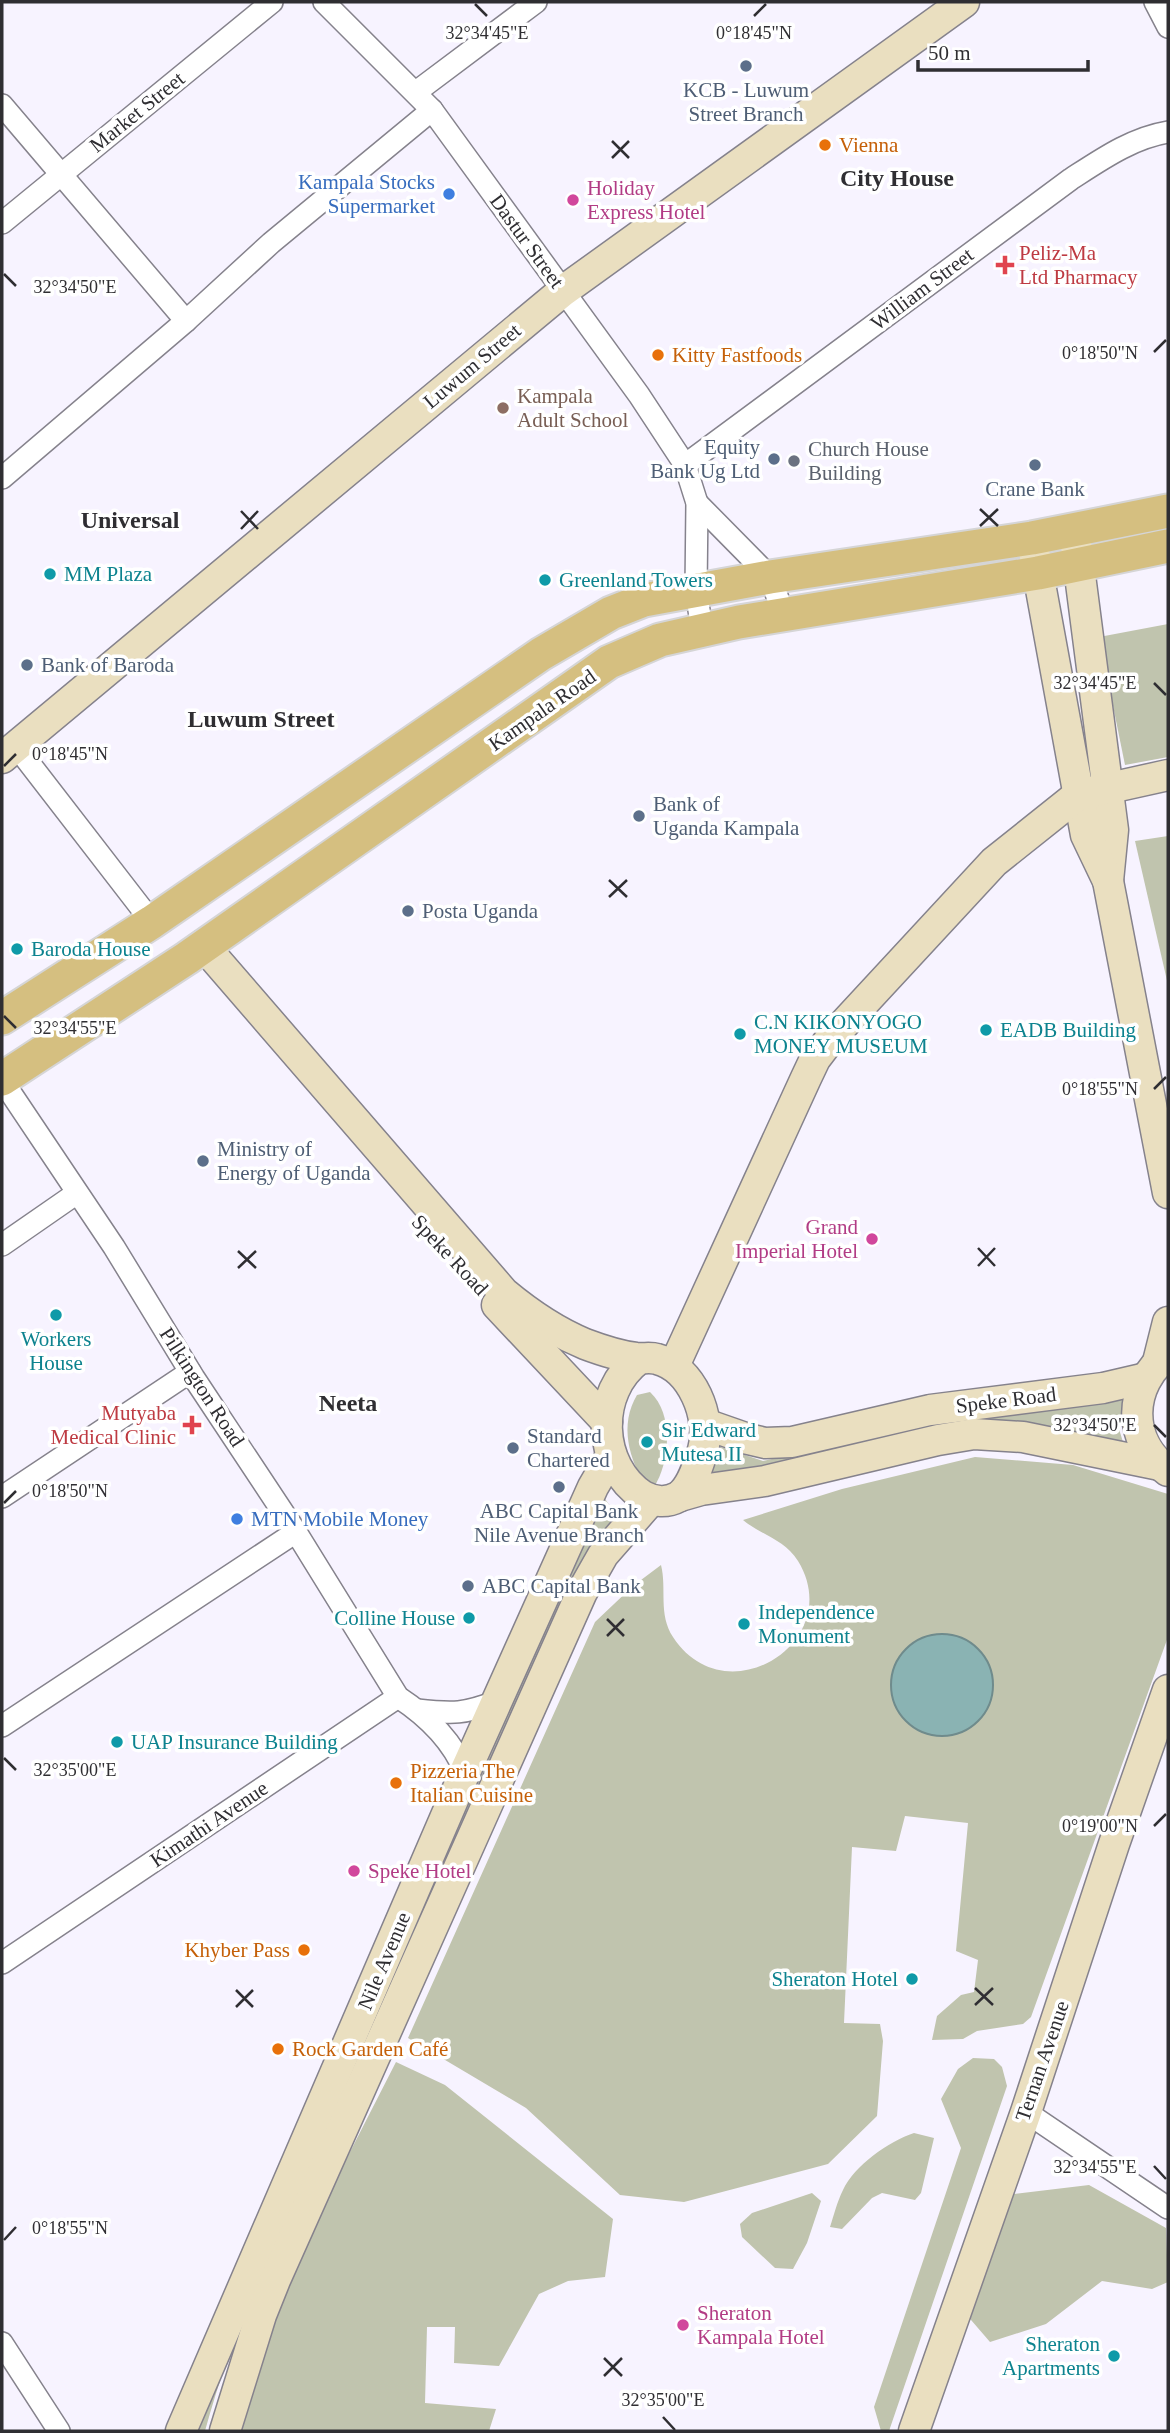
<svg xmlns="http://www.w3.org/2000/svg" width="1170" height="2433" font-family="Georgia,serif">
<rect width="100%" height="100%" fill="#f7f3ff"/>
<g fill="#c0c4ae">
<path d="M1168,624V757L1125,765L1099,637Z"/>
<path d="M1168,836V985L1135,841Z"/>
<path d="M650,1392C674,1414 670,1462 654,1487H646C629,1459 619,1425 637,1395Z"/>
<path d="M1126,1395L1119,1429L1123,1442L1048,1431L942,1430L940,1421Z"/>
<path d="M928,1424L929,1433L703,1482L716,1462L718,1446L763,1461Z"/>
<path d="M975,1457L1073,1465L1168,1494V1637L1031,2017L1023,2024L977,2031L963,2039L932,2040L937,2016L961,1995L974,1992L978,1960L956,1951L968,1823L905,1816L896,1851L852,1847L844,2023L880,2024L883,2041L877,2116L828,2164L684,2202L620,2195L526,2108L408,2038L595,1622L633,1586L661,1565C667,1589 658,1614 673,1637C726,1718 847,1641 798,1561C784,1539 761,1535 743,1520L842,1489Z"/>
<path d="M596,1487L611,1507L632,1512L602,1542L586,1567L553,1627C491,1763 431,1901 369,2037C309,2166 243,2293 205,2431H195L201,2404L245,2278L584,1535Z"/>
<path d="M973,2058L994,2059L1002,2067L1007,2086L889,2431H881L874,2407L961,2148L941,2099L958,2069Z"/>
<path d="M396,2062L445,2085L613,2219L605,2277L568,2281L539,2294L499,2366L454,2363L455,2327H427L425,2403L496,2409L489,2431H230L284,2281Z"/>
<path d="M914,2133L934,2138L921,2193L915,2200L882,2193L872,2198L842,2229L830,2227C834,2215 837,2202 843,2190C854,2166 889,2141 914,2133Z"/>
<path d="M1089,2185L1166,2228L1168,2282L1152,2289L1102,2281L1046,2324L990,2342L965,2313L1014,2194Z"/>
<path d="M812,2193L821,2201L807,2243L793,2269L775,2268L742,2237L740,2224L752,2213Z"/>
</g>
<circle fill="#8ab3b3" stroke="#6f8b8c" stroke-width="2" cx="942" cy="1685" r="51"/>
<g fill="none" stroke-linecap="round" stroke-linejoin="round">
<defs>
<g id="street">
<path d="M324,2L432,110L639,395L685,465L697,503L696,591L702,629"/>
<path d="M1155,2L1168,27"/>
<path d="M416,92L536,2"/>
<path d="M2,105L186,321"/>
<path d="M2,223L272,2"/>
<path d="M685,465L1071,179C1102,159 1132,138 1168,132"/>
<path d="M2,478L186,321L271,243L432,110"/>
<path d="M697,503L770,577L784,615"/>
<path d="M16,746L152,922"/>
<path d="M2,1080L114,1247L194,1378L296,1532L398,1697C427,1716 452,1740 465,1772"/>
<path d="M2,1245L77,1193"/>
<path d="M2,1497L190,1372"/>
<path d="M417,1710C454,1714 464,1714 498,1701"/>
<path d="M2,1726L296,1532"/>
<path d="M2,1963L398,1697"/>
<path d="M1026,2112L1168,2208"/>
<path d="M2,2343L59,2431"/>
</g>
<g id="secondary">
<path d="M1074,529L1113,830L1108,881"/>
<path d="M1034,551L1086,835L1108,881L1168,1193"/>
<path d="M2,758L563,291L964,2"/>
<path d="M203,945L504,1293C528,1313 556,1332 585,1344C601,1350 619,1356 636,1358C643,1359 650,1357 657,1359C692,1368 712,1417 703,1450C698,1465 692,1488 678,1497C667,1503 654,1502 643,1496C597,1466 594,1392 639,1359"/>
<path d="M497,1305L607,1422"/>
<path d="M1168,1354C1128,1385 1126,1441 1168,1471"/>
<path d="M1158,1362L1168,1322"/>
<path d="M674,1366L806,1078L815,1059L831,1038L994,862L1078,795L1168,775"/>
<path d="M705,1424L748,1439L765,1443L792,1442L930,1410L1103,1388L1146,1378"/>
<path d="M680,1496L701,1490L765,1481L938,1440L974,1434L1023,1437L1160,1465"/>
<path d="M181,2431L465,1772L593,1487L611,1456"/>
<path d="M225,2431L261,2315L275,2280L582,1592L603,1555L651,1500"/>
<path d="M914,2431L1026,2112L1114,1844L1168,1690"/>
</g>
<g id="primary">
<path d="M2,1018L152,922L541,654L611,613L644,600L770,577L1032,538L1168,511"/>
<path d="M2,1079L187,958L609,662L660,640L739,622L1038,573L1168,546"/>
</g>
</defs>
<use href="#street" stroke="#85828c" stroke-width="24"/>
<use href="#secondary" stroke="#85828c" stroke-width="33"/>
<use href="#primary" stroke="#d5d5d6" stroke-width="37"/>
<use href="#street" stroke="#fff" stroke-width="21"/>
<use href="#secondary" stroke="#eadfc0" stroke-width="30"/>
<use href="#primary" stroke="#d5bf80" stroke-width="33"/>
</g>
<path fill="none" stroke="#2f2e32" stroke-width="2.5" d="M475,4L487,16M754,16L766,4M612,141L629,158M612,158L629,141M4,274L16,286M1154,352L1166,340M980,509L998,526M241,511L258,529M980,526L998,509M241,529L258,511M1154,683L1166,695M4,766L16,754M609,880L627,897M609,897L627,880M4,1016L16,1028M1154,1089L1166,1077M978,1248L995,1266M238,1251L256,1268M978,1266L995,1248M238,1268L256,1251M1154,1425L1166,1437M4,1503L16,1491M607,1619L624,1636M607,1636L624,1619M4,1758L16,1770M1154,1826L1166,1814M975,1988L993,2005M236,1990L253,2007M975,2005L993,1988M236,2007L253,1990M1154,2166L1166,2179M4,2240L16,2227M604,2358L622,2376M604,2376L622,2358M663,2417L675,2430"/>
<g fill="#5c6f8a" stroke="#fff" stroke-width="2.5">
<circle cx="746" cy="66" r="7"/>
<circle cx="774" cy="459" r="7"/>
<circle cx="1035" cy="465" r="7"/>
<circle cx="27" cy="665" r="7"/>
<circle cx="639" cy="816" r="7"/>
<circle cx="408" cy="911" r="7"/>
<circle cx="203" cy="1161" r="7"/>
<circle cx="513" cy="1448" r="7"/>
<circle cx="559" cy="1487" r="7"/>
<circle cx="468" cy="1586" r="7"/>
</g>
<g fill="#e8710a" stroke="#fff" stroke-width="2.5">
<circle cx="825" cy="145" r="7"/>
<circle cx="658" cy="355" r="7"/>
<circle cx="396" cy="1783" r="7"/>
<circle cx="304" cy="1950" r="7"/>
<circle cx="278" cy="2049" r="7"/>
</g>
<g fill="#3f7fe0" stroke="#fff" stroke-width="2.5">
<circle cx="449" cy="194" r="7"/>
<circle cx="237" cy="1519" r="7"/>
</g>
<g fill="#d1479c" stroke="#fff" stroke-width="2.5">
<circle cx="573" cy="200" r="7"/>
<circle cx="872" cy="1239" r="7"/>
<circle cx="354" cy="1871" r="7"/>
<circle cx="683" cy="2325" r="7"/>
</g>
<g fill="#e0444e" stroke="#fff" stroke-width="2.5">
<path d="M1001.5 254.5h7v7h7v7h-7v7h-7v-7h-7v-7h7z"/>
<path d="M188.5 1414.5h7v7h7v7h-7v7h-7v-7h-7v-7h7z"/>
</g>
<circle fill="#8d6e63" stroke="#fff" stroke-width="2.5" cx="503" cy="408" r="7"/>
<circle fill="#6b7280" stroke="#fff" stroke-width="2.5" cx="794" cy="461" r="7"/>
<g fill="#0f9aa8" stroke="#fff" stroke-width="2.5">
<circle cx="50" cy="574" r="7"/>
<circle cx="545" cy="580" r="7"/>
<circle cx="17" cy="949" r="7"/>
<circle cx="986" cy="1030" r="7"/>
<circle cx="740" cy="1034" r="7"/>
<circle cx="56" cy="1315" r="7"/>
<circle cx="647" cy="1442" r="7"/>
<circle cx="469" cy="1618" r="7"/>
<circle cx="744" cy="1624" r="7"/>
<circle cx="117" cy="1742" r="7"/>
<circle cx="912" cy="1979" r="7"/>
<circle cx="1114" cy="2356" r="7"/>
</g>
<g text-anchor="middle" stroke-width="7" stroke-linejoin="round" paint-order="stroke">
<g font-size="21" fill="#4e5e75" stroke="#fff" text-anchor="start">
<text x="746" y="97" text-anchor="middle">KCB - Luwum<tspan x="746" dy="24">Street Branch</tspan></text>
<text x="760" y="454" text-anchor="end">Equity<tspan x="760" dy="24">Bank Ug Ltd</tspan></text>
<text x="1035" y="496" text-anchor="middle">Crane Bank</text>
<text x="41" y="672">Bank of Baroda</text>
<text x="653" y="811">Bank of<tspan x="653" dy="24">Uganda Kampala</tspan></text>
<text x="422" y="918">Posta Uganda</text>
<text x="217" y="1156">Ministry of<tspan x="217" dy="24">Energy of Uganda</tspan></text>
<text x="527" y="1443">Standard<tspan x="527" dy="24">Chartered</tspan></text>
<text x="559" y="1518" text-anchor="middle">ABC Capital Bank<tspan x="559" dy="24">Nile Avenue Branch</tspan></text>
<text x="482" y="1593">ABC Capital Bank</text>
</g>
<g font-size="21" fill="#2f2e32" stroke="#fff">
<text transform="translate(137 112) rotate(-39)" y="7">Market Street</text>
<text transform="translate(527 241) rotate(54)" y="7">Dastur Street</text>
<text transform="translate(922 289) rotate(-37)" y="7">William Street</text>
<text transform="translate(472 366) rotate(-40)" y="7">Luwum Street</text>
<text transform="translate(542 710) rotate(-35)" y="7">Kampala Road</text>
<text transform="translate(450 1255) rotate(47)" y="7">Speke Road</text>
<text transform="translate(202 1387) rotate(57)" y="7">Pilkington Road</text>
<text transform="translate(1006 1400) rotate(-7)" y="7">Speke Road</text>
<text transform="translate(209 1824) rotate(-34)" y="7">Kimathi Avenue</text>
<text transform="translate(384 1961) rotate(-67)" y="7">Nile Avenue</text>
<text transform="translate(1042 2061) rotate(-71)" y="7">Ternan Avenue</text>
</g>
<g font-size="21" fill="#c56008" stroke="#fff" text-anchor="start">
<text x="839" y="152">Vienna</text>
<text x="672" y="362">Kitty Fastfoods</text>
<text x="410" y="1778">Pizzeria The<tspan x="410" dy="24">Italian Cuisine</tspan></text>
<text x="290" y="1957" text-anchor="end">Khyber Pass</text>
<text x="292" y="2056">Rock Garden Café</text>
</g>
<g font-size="21" fill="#366cbe" stroke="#fff" text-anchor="end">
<text x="435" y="189">Kampala Stocks<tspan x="435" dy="24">Supermarket</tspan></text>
<text x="251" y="1526" text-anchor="start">MTN Mobile Money</text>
</g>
<g font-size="21" fill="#b23c85" stroke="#fff" text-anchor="start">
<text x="587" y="195">Holiday<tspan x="587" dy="24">Express Hotel</tspan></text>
<text x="858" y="1234" text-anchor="end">Grand<tspan x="858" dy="24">Imperial Hotel</tspan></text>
<text x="368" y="1878">Speke Hotel</text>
<text x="697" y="2320">Sheraton<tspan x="697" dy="24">Kampala Hotel</tspan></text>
</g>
<g font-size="21" fill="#be3a42" stroke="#fff" text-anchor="start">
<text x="1019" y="260">Peliz-Ma<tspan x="1019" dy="24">Ltd Pharmacy</tspan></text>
<text x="176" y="1420" text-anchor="end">Mutyaba<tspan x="176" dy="24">Medical Clinic</tspan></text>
</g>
<g font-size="21" fill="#785e54" stroke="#fff" text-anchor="start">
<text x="517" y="403">Kampala<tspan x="517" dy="24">Adult School</tspan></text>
</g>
<g font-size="21" fill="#5b616d" stroke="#fff" text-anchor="start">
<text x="808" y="456">Church House<tspan x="808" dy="24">Building</tspan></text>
</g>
<g font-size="21" fill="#0d838f" stroke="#fff" text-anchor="start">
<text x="64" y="581">MM Plaza</text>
<text x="559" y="587">Greenland Towers</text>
<text x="31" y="956">Baroda House</text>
<text x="754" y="1029">C.N KIKONYOGO<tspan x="754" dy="24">MONEY MUSEUM</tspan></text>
<text x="1000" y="1037">EADB Building</text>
<text x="56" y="1346" text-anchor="middle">Workers<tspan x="56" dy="24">House</tspan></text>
<text x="661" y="1437">Sir Edward<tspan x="661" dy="24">Mutesa II</tspan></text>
<text x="758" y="1619">Independence<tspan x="758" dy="24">Monument</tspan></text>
<text x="455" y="1625" text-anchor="end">Colline House</text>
<text x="131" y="1749">UAP Insurance Building</text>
<text x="898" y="1986" text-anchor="end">Sheraton Hotel</text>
<text x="1100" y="2351" text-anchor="end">Sheraton<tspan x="1100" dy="24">Apartments</tspan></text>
</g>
<g font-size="24" font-weight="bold" fill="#2f2e32" stroke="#fff">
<text x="897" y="186">City House</text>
<text x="130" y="528">Universal</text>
<text x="261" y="727">Luwum Street</text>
<text x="348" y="1411">Neeta</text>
</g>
</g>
<g font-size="18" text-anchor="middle" fill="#2f2e32" stroke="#fff" stroke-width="7" stroke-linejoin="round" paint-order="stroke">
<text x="487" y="39">32°34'45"E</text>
<text x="754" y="39">0°18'45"N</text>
<text x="75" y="293">32°34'50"E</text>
<text x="1100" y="359">0°18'50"N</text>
<text x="1095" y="689">32°34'45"E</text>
<text x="70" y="760">0°18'45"N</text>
<text x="75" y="1034">32°34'55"E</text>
<text x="1100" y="1095">0°18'55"N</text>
<text x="1095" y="1431">32°34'50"E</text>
<text x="70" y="1497">0°18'50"N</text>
<text x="75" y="1776">32°35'00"E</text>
<text x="1100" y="1832">0°19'00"N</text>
<text x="1095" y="2173">32°34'55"E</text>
<text x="70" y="2234">0°18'55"N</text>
<text x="663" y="2406">32°35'00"E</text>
</g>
<rect width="1170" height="2433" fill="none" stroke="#2f2e32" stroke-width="7"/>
<path d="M918 60v10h170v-10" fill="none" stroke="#2f2e32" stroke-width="3.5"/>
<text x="928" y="60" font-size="21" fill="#2f2e32" stroke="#ffffff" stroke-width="5" paint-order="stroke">50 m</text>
</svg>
